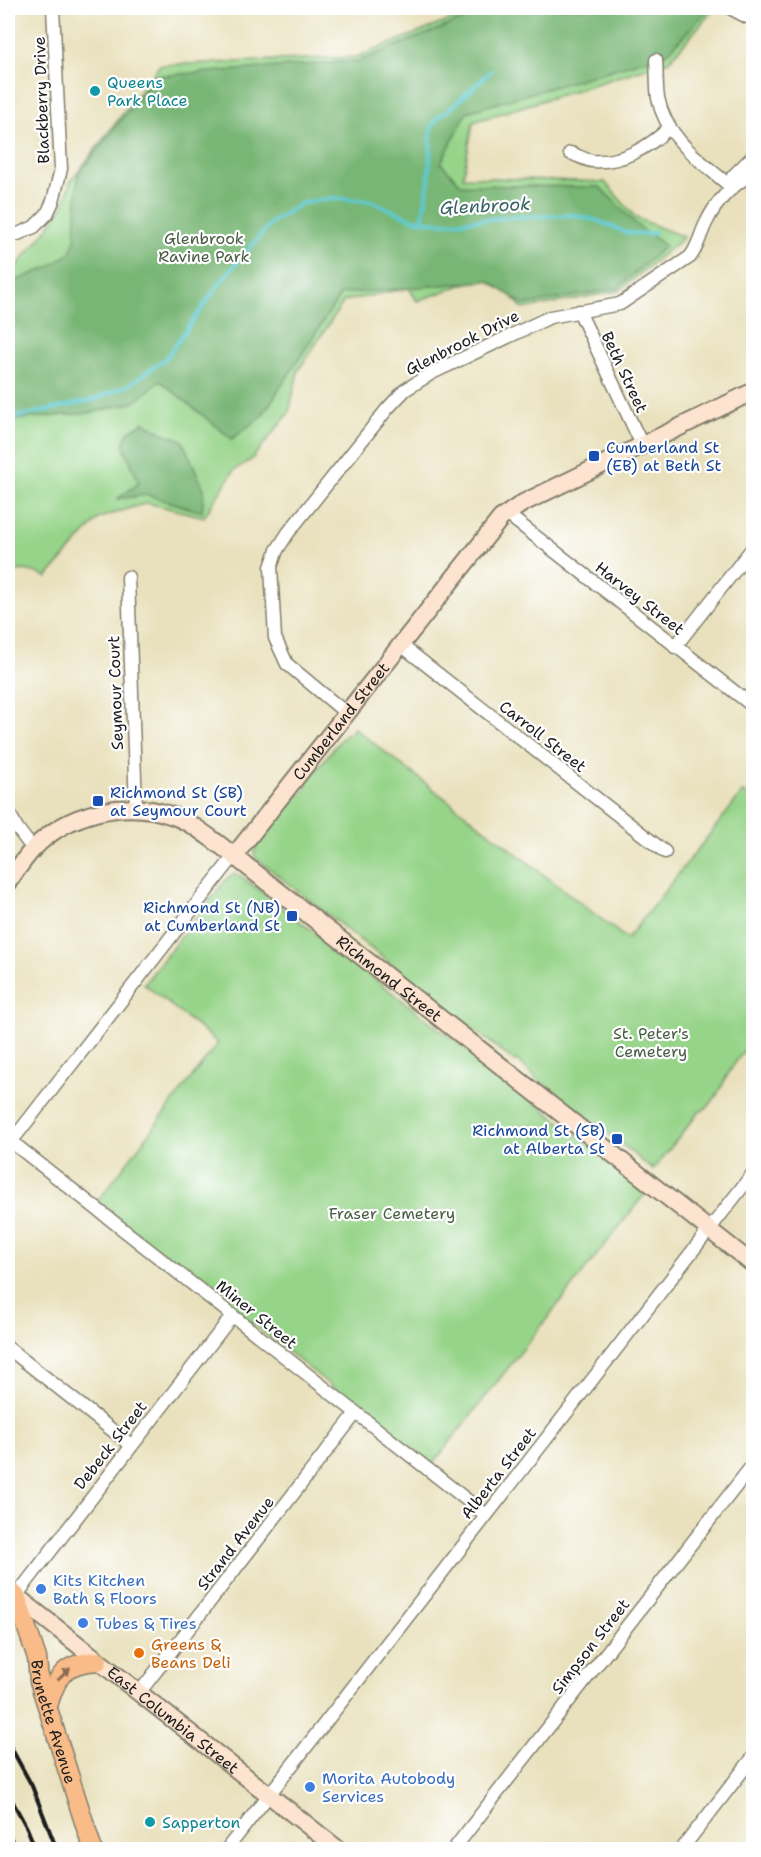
<svg xmlns="http://www.w3.org/2000/svg" width="761" height="1857" font-family="'Shantell Sans',sans-serif">
<rect width="100%" height="100%" fill="#fff"/>
<filter id="ink" filterUnits="userSpaceOnUse"><feTurbulence type="fractalNoise" baseFrequency=".0167" numOctaves="2"/><feDisplacementMap in="SourceGraphic" scale="12" xChannelSelector="R" yChannelSelector="G"/><feConvolveMatrix kernelMatrix="1 2 1 2 8 2 1 2 1" color-interpolation-filters="sRGB"/></filter>
<filter id="wash" filterUnits="userSpaceOnUse"><feTurbulence type="fractalNoise" baseFrequency=".008" numOctaves="4" result="noise"/><feDisplacementMap in="SourceGraphic" scale="24" xChannelSelector="R" yChannelSelector="G"/><feGaussianBlur stdDeviation="1.35" result="paint"/><feColorMatrix in="noise" values="0 0 0 0 0 0 0 0 0 0 0 0 0 0 0 0 0 1.4 0 .05"/><feComposite in="paint" operator="in"/></filter>
<g filter="url(#wash)">
<rect width="100%" height="100%" fill="#e9e1bd"/>
<g fill="#96d489" stroke="#597852" stroke-width="1.5">
<path d="M481,8H715L669,61L473,122L463,177L605,182L636,218L684,237L619,291L523,309L492,274L417,301L409,288L344,301L298,371L289,413L251,460L234,470L204,517L147,503L99,518L47,577C32,571 23,567 8,574V277L47,229L64,205L70,182L160,65L356,57Z"/>
<path d="M354,728L627,939L743,792L753,800V1039C747,1048 739,1057 733,1066C723,1080 716,1106 699,1112L653,1170L576,1107L538,1080L517,1060L514,1061L256,858L254,853L257,845L295,796L301,795L306,788L307,782L345,734L351,733Z"/>
<path d="M233,874L241,876L648,1190L432,1465L97,1202L218,1043L144,984L228,877Z"/>
</g>
<g fill="#78b675" stroke="#4a6948" stroke-width="1.5">
<path d="M492,8H710L666,54L467,112L441,163L462,185L600,187L637,225L665,246L618,288L524,305L488,281L341,294L262,416L232,439L160,381L135,402L90,413L20,419L8,424V284L49,267L70,253L75,240L78,175L155,76L358,61Z"/>
<path d="M144,422L160,432L182,440L204,489L202,512L147,495L117,499L139,483L123,444L128,432Z"/>
</g>
<g fill="none" stroke-linecap="round" stroke-linejoin="round">
<g stroke="#5dcad1" stroke-width="4">
<path d="M422,220L429,181L431,128L438,117L448,111L491,71"/>
<path d="M8,419L93,400L131,384L166,358L222,280L272,222L302,203L333,198L371,201L412,219L441,223L514,217L572,215L596,220L627,233L651,234L654,232"/>
</g>
</g>
</g>
<g filter="url(#ink)">
<g fill="none" stroke-linecap="round" stroke-linejoin="round">
<defs>
<g id="street">
<path d="M730,8L747,17H754"/>
<path d="M656,60C657,72 656,85 658,98C666,139 702,162 731,187"/>
<path d="M570,153C577,155 585,160 592,161C621,164 649,147 669,128"/>
<path d="M731,187L733,176L754,155"/>
<path d="M8,235L18,234L34,227L47,214L53,201L61,169L53,8"/>
<path d="M579,311L642,445"/>
<path d="M507,514L754,707"/>
<path d="M128,577L136,808"/>
<path d="M401,645L665,852"/>
<path d="M675,647L754,546"/>
<path d="M346,713L287,664L275,638L271,567L277,550L288,533L388,408L405,390L432,373L550,317L620,304L690,257C698,247 700,235 706,223C716,202 733,184 754,173"/>
<path d="M8,811L17,828L33,849"/>
<path d="M8,1139L486,1515"/>
<path d="M8,1146L234,856"/>
<path d="M8,1348L131,1445"/>
<path d="M16,1596L232,1316"/>
<path d="M139,1693L356,1413"/>
<path d="M226,1850L754,1172"/>
<path d="M453,1850L754,1463"/>
<path d="M681,1850L754,1756"/>
</g>
<g id="secondary">
<path id="s1" d="M234,856L501,518L523,503L754,391"/>
<path id="s2" d="M8,882C16,871 24,859 33,849C67,813 126,798 173,816C190,822 205,834 220,845L754,1265"/>
<path id="s3" d="M16,1596L339,1850"/>
</g>
<g id="primary">
<path id="s4" d="M8,1589L16,1596L37,1658L39,1681L93,1850"/>
<path d="M48,1706C57,1675 64,1663 98,1661"/>
</g>
</defs>
<use href="#street" stroke="#827e6c" stroke-width="15"/>
<use href="#secondary" stroke="#827e6c" stroke-width="20"/>
<use href="#primary" stroke="#827e6c" stroke-width="21"/>
<use href="#street" stroke="#fff" stroke-width="12"/>
<use href="#secondary" stroke="#fde4d0" stroke-width="16"/>
<use href="#primary" stroke="#f9bc89" stroke-width="18"/>
<g stroke="#1c1c1c" stroke-width="4">
<path d="M8,1742L32,1786L57,1850"/>
<path d="M8,1793L27,1828L36,1850"/>
<path d="M8,1832L16,1850"/>
</g>
</g>
<defs><path id="oneway-solid" d="M-6-.8H1V-3.2L6.5 0L1 3.2V.8H-6Z" transform="scale(1.5)"/></defs>
<use fill="#8a6c52" href="#oneway-solid" transform="translate(64 1674) rotate(-43)"/>
</g>
<g fill="#0f9aa8" stroke="#fff" stroke-width="2">
<circle cx="95" cy="91" r="6"/>
<circle cx="150" cy="1822" r="6"/>
</g>
<g fill="#1a4fb4" stroke="#fff" stroke-width="2">
<rect x="588" y="450" width="12" height="12" rx="3"/>
<rect x="92" y="795" width="12" height="12" rx="3"/>
<rect x="286" y="910" width="12" height="12" rx="3"/>
<rect x="611" y="1133" width="12" height="12" rx="3"/>
</g>
<g fill="#3f7fe0" stroke="#fff" stroke-width="2">
<circle cx="41" cy="1589" r="6"/>
<circle cx="83" cy="1623" r="6"/>
<circle cx="310" cy="1787" r="6"/>
</g>
<circle fill="#e8710a" stroke="#fff" stroke-width="2" cx="139" cy="1653" r="6"/>
<g text-anchor="middle" stroke-width="4.5" stroke-linejoin="round" paint-order="stroke">
<g font-size="16" fill="#0d838f" stroke="#fff" text-anchor="start">
<text x="107" y="88">Queens<tspan x="107" dy="18">Park Place</tspan></text>
<text x="162" y="1828">Sapperton</text>
</g>
<g font-size="16" fill="#1c1c1c" stroke="#fff">
<text transform="translate(41 100) rotate(-92)" y="6">Blackberry Drive</text>
<text transform="translate(462 342) rotate(-27)" y="6">Glenbrook Drive</text>
<text transform="translate(625 372) rotate(65)" y="6">Beth Street</text>
<text transform="translate(640 598) rotate(38)" y="6">Harvey Street</text>
<text transform="translate(115 693) rotate(-92)" y="6">Seymour Court</text>
<text dy="6" stroke="none"><textPath href="#s1" startOffset="172">Cumberland Street</textPath></text>
<text transform="translate(543 736) rotate(38)" y="6">Carroll Street</text>
<text dy="6" stroke="none"><textPath href="#s2" startOffset="464">Richmond Street</textPath></text>
<text transform="translate(257 1314) rotate(39)" y="6">Miner Street</text>
<text transform="translate(110 1445) rotate(-52)" y="6">Debeck Street</text>
<text transform="translate(498 1473) rotate(-52)" y="6">Alberta Street</text>
<text transform="translate(235 1543) rotate(-52)" y="6">Strand Avenue</text>
<text transform="translate(590 1646) rotate(-52)" y="6">Simpson Street</text>
<text dy="6" stroke="none"><textPath href="#s3" startOffset="200">East Columbia Street</textPath></text>
<text dy="6" stroke="none"><textPath href="#s4" startOffset="142">Brunette Avenue</textPath></text>
</g>
<g font-size="16" fill="#475c42" stroke="#fff">
<text x="204" y="244">Glenbrook<tspan x="204" dy="18">Ravine Park</tspan></text>
<text x="651" y="1039">St. Peter's<tspan x="651" dy="18">Cemetery</tspan></text>
<text x="392" y="1219">Fraser Cemetery</text>
</g>
<g font-size="16" fill="#164399" stroke="#fff" text-anchor="start">
<text x="606" y="453">Cumberland St<tspan x="606" dy="18">(EB) at Beth St</tspan></text>
<text x="110" y="798">Richmond St (SB)<tspan x="110" dy="18">at Seymour Court</tspan></text>
<text x="280" y="913" text-anchor="end">Richmond St (NB)<tspan x="280" dy="18">at Cumberland St</tspan></text>
<text x="605" y="1136" text-anchor="end">Richmond St (SB)<tspan x="605" dy="18">at Alberta St</tspan></text>
</g>
<g font-size="16" fill="#366cbe" stroke="#fff" text-anchor="start">
<text x="53" y="1586">Kits Kitchen<tspan x="53" dy="18">Bath &amp; Floors</tspan></text>
<text x="95" y="1629">Tubes &amp; Tires</text>
<text x="322" y="1784">Morita Autobody<tspan x="322" dy="18">Services</tspan></text>
</g>
<g font-size="16" fill="#c56008" stroke="#fff" text-anchor="start">
<text x="151" y="1650">Greens &amp;<tspan x="151" dy="18">Beans Deli</tspan></text>
</g>
<g font-size="18" font-style="italic" fill="#366264" stroke="#fff">
<text transform="translate(485 206) rotate(-3)" y="6">Glenbrook</text>
</g>
</g>
<rect width="761" height="1857" fill="none" stroke="#fff" stroke-width="30"/>
</svg>
